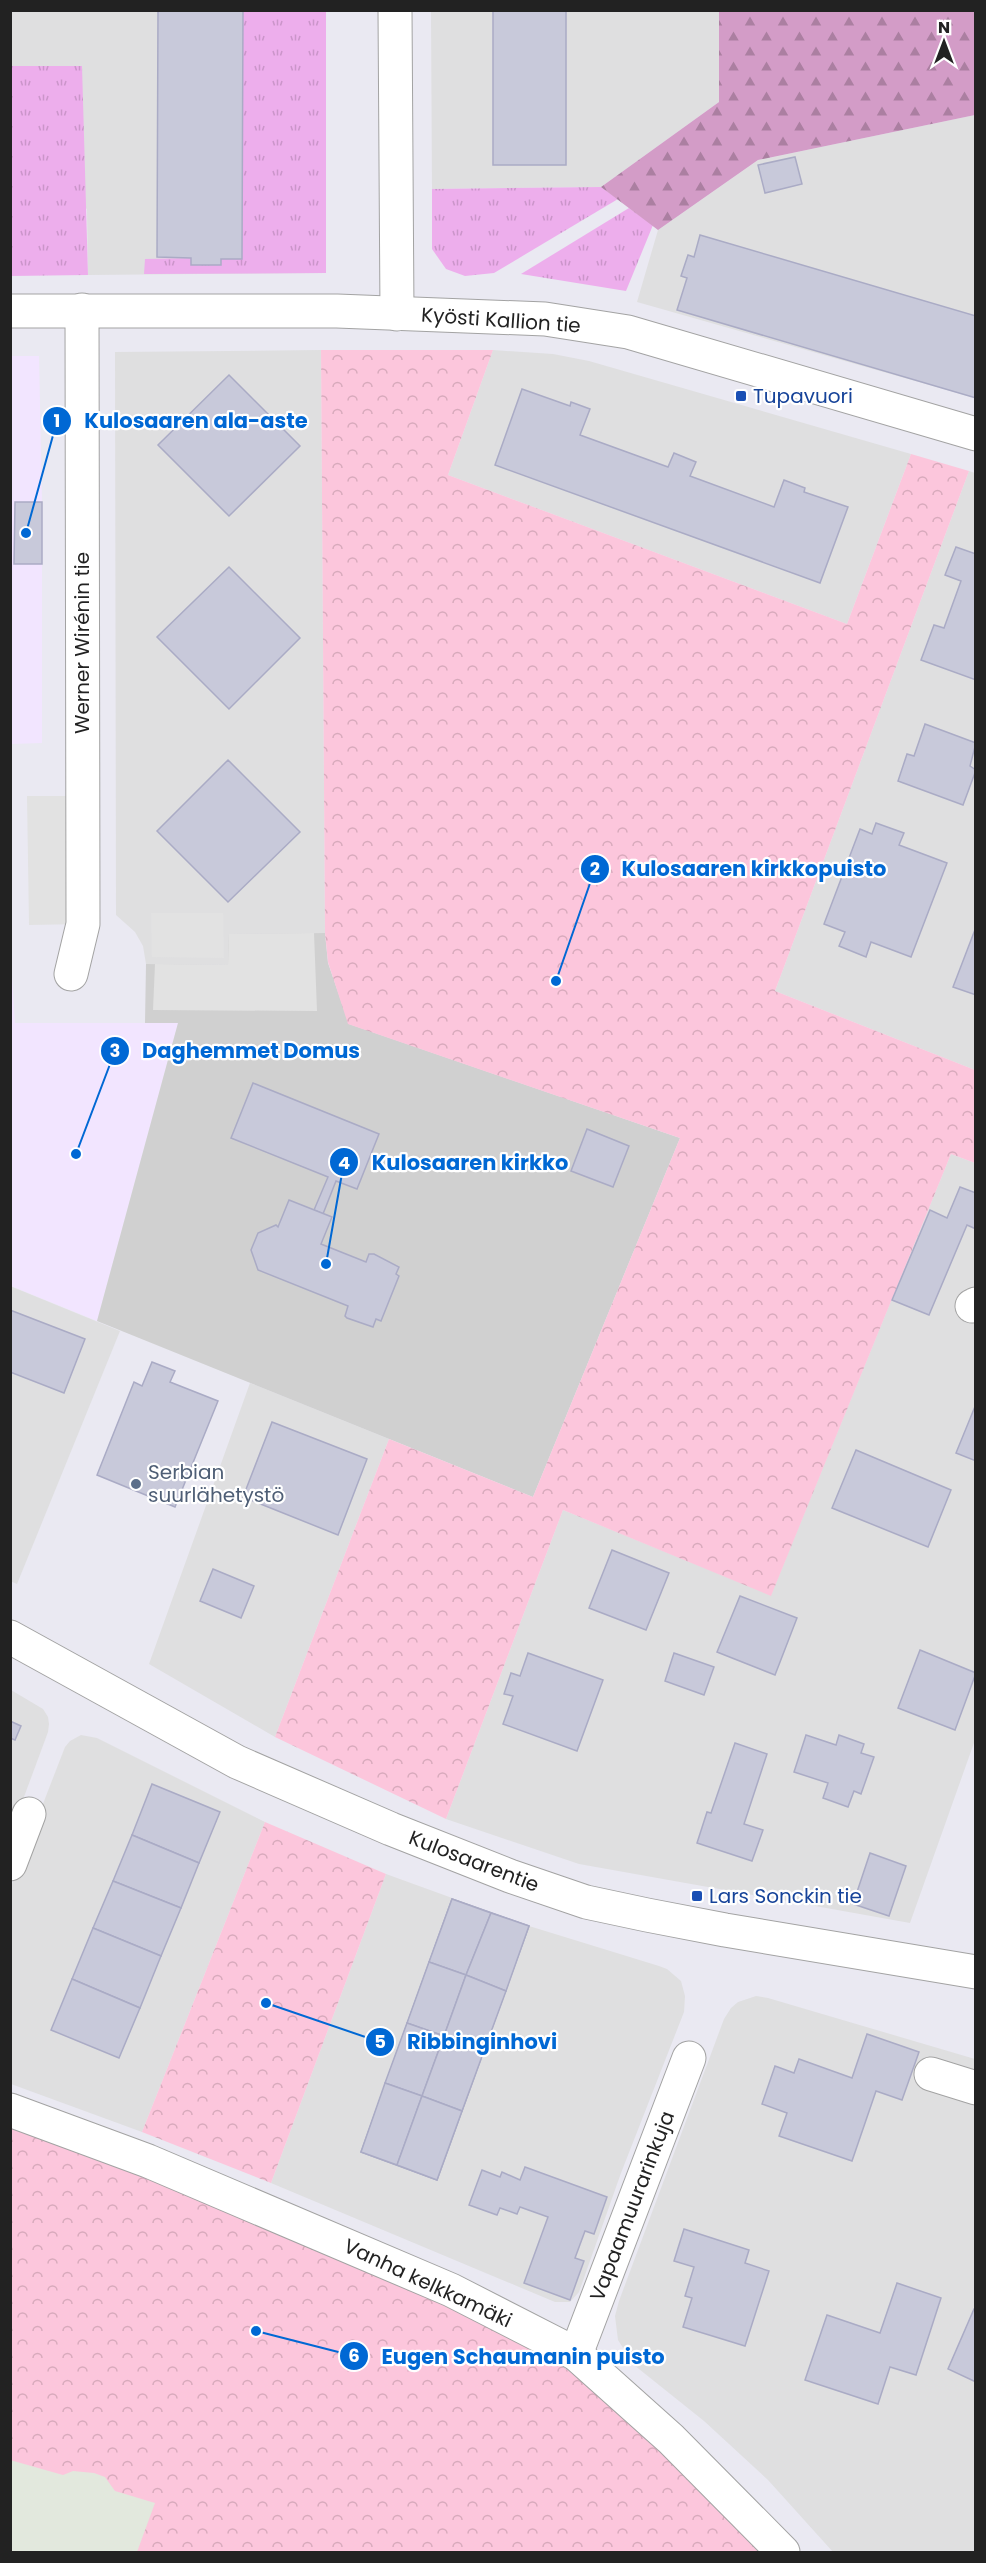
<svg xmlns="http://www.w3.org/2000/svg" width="986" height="2563" font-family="Poppins,sans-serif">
<defs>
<pattern id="grass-tufts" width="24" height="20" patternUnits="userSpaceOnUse" patternTransform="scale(1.5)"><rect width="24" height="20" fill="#edaeec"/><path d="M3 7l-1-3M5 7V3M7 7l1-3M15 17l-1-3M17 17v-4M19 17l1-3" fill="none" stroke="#cb95ca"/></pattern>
<pattern id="forest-firs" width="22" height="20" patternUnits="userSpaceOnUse" patternTransform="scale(1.5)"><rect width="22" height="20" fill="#d39cc7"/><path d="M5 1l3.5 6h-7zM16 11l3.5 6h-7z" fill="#ab7fa1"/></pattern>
<pattern id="park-crowns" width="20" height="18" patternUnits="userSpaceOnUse" patternTransform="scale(1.5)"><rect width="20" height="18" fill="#fcc6dc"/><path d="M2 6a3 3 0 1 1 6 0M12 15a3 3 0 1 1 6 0" fill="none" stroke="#d8aabc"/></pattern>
</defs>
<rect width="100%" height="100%" fill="#eae9f2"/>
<g fill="#dfdfe0">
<path d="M10,11H326V273L88,275L87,209L11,157Z"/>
<path d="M431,11H719V102L601,187L432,189Z"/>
<path d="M975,115V398L637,302L658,230L758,160Z"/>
<path d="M321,350L325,933L229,934V965L146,964L143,946L135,932L116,915L115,352Z"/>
<path d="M493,350L553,354L589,361L911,454L847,624L448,475Z"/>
<path d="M969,471L975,473V1070L775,991Z"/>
<path d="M951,1154L975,1163V1740L910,1923L579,1864L446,1819L563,1510L771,1595Z"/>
<path d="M10,1286L120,1331L17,1584L10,1581Z"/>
<path d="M250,1383L389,1439L275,1737L149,1664Z"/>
<path d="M11,1690L43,1709L48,1717L49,1724L48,1732L11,1832Z"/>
<path d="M81,1735L97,1738L265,1822L142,2132L11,2084L10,1889L65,1747L70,1741Z"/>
<path d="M386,1874L529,1926L659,1966L667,1969L681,1981L685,1996L684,2012L621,2173L579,2292L570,2302H555L271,2183Z"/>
<path d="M756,1996L768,1998L975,2059V2552H833L768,2480L704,2421L634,2365L618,2340L615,2316L619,2301L724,2019L731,2008L738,2002Z"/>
</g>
<g fill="#f2e5ff">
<path d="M10,356H39L42,502V743L11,744Z"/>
<path d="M10,945L15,1023H178L97,1321L11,1286Z"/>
</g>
<path fill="#d0d0d0" d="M325,933L328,963L349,1024L680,1138L533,1497L97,1321L178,1023H145L146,964L228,965L229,934Z"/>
<g fill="url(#grass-tufts)">
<path d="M243,11H326V273L144,274L145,259L191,258L221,265V259H242Z"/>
<path d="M11,66H82L88,275L11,276Z"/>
<path d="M601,187L618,199L494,273L465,276L446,269L432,249V189Z"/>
<path d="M629,208L653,225L626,291L521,274Z"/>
</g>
<path fill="url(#forest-firs)" d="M719,11H975V115L758,160L658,230L601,187L719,102Z"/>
<g fill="url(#park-crowns)">
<path d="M321,350H493L448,475L847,624L911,454L969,471L775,991L975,1070V1163L951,1154L771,1596L563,1510L446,1819L275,1737L389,1439L533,1497L680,1138L348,1024L328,962L325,933Z"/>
<path d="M265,1822L386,1874L271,2183L142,2132Z"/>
<path d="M10,2120L413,2288L548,2357L599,2391L765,2552H11Z"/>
</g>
<g fill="#e2e2e2">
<path d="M27,796H83V924L29,925Z"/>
<path d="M151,913H223L224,958L152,957Z"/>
<path d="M314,933L317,1011L153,1010L155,964L228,965L229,934Z"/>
</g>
<path fill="#e2e8dd" d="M10,2460L63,2475L73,2471L94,2473L105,2477L115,2491L155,2503L137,2552H11Z"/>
<g fill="#c8c9da" stroke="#aaabc5" stroke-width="1.5">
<path d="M158,10H243L242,259H221V265H191V258L157,257Z"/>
<rect x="493" y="10" width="73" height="155"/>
<path d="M795,157L802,184L765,193L758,165Z"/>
<path d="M700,235L976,316V398L677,310L687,278L681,276L688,255L694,257Z"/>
<path d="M229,375L300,446L229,516L158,445Z"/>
<path d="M522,389L570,406L571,402L590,409L580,435L668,467L674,453L696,462L690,476L774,507L784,480L805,488L804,492L848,507L820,583L495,465Z"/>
<path d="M15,502H42V564H14Z"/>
<path d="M956,547L976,554V680L921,660L934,625L944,628L961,581L945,575Z"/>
<path d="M229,567L300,638L229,709L157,637Z"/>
<path d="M925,724L976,743L970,766L976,770L963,805L898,781L907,754L914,756Z"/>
<path d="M228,760L300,832L228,902L157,831Z"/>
<path d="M876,823L904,833L899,845L947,863L911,957L871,942L866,957L839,946L845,932L824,924L860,829L872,834Z"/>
<path d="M976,927V995L953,987Z"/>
<path d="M253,1083L379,1134L357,1189L336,1181L323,1214L314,1210L328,1177L231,1138Z"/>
<path d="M587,1129L629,1146L613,1187L571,1171Z"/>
<path d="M960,1187L976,1193V1229L967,1225L929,1315L892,1300L930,1210L947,1218Z"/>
<path d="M289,1200L332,1217L321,1244L366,1262L369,1254H374L399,1267L396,1274L399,1276L381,1321L376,1319L373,1327L347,1318L345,1316L348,1306L258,1270L251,1250L258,1233L276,1225L278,1227Z"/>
<path d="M10,1310L85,1339L64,1393L10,1372Z"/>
<path d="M152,1362L175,1371L170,1382L218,1401L175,1507L97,1475L134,1382L142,1386Z"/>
<path d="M976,1404V1461L956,1453Z"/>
<path d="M272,1422L367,1459L338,1535L243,1497Z"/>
<path d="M856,1450L951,1490L928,1547L832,1508Z"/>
<path d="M612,1550L669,1573L646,1630L589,1608Z"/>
<path d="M213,1569L254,1586L241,1618L200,1601Z"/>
<path d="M740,1596L797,1618L775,1675L717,1652Z"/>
<path d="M920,1650L976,1673L955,1730L898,1708Z"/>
<path d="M528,1653L603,1680L577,1751L503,1724L513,1696L504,1694L511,1673L520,1676Z"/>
<path d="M674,1653L714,1667L704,1695L665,1681Z"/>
<path d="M10,1721L21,1726L15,1740L10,1738Z"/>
<path d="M806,1735L836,1745L839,1735L864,1744L861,1753L874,1757L861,1794L854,1791L848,1807L823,1798L828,1783L794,1772Z"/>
<path d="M735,1743L767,1754L744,1824L763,1830L752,1861L697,1843L707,1812L711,1813Z"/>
<path d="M152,1784L220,1812L199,1863L132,1835Z"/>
<path d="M132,1835L199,1863L181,1908L113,1881Z"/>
<path d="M870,1853L906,1866L889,1916L853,1904Z"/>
<path d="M113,1881L181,1908L161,1956L93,1928Z"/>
<path d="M452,1899L529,1926L437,2180L361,2152Z"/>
<path d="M452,1899L491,1913L466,1975L429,1962Z"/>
<path d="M491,1913L529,1926L506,1991L466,1975Z"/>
<path d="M93,1928L161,1956L140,2008L72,1979Z"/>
<path d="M429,1962L466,1975L444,2036L407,2023Z"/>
<path d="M466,1975L506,1991L484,2051L444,2036Z"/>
<path d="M72,1979L140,2008L119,2058L51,2030Z"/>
<path d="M407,2023L444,2036L422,2096L385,2083Z"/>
<path d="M867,2034L919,2052L902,2100L876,2091L852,2161L779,2136L787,2113L762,2104L775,2066L794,2073L799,2059L852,2078Z"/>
<path d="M444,2036L484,2051L462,2111L422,2096Z"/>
<path d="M385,2083L422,2096L397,2165L361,2152Z"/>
<path d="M422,2096L462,2111L437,2180L397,2165Z"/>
<path d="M525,2167L607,2197L594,2234L585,2231L575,2258L584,2261L570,2300L524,2283L548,2217L520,2207L517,2214L500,2208L497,2215L469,2205L482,2170L500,2177L502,2172L520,2180Z"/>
<path d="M684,2229L749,2250L745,2263L769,2271L745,2346L683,2327L692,2298L685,2296L694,2267L674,2261Z"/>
<path d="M897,2283L941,2298L916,2375L890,2367L878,2404L805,2380L827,2315L880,2333Z"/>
<path d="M974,2309H976V2382L948,2369Z"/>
</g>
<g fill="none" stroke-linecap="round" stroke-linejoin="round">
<defs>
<g id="minor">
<path d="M395,10L397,314"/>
<path d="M10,311H337L545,319L628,332L976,434"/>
<path d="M71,974L83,924L82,310"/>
<path d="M972,1306L976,1304"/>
<path d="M10,1637L237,1762L391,1829L510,1876L586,1902L647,1915L725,1930L976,1972"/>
<path d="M10,1864L29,1814"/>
<path d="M931,2074L976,2088"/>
<path d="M10,2110L148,2161L451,2290L576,2354L671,2439L783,2552"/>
<path d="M576,2354L689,2058"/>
</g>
</defs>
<use href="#minor" stroke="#a3a3a3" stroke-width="35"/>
<use href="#minor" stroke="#fff" stroke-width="33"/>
</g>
<g fill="#1a4fb4" stroke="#fff" stroke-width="2">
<rect x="735" y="390" width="12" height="12" rx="3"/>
<rect x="691" y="1890" width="12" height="12" rx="3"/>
</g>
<circle fill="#5c6f8a" stroke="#fff" stroke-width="2" cx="136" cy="1484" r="6"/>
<g text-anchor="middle" stroke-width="4.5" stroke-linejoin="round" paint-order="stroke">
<g font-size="20" fill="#222" stroke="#fff">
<text transform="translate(501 320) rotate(4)" y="7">Kyösti Kallion tie</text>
<text transform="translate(82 643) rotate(-90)" y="7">Werner Wirénin tie</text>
<text transform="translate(474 1861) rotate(21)" y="7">Kulosaarentie</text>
<text transform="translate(632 2206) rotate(-69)" y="7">Vapaamuurarinkuja</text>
<text transform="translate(428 2283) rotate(25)" y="7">Vanha kelkkamäki</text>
</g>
<g font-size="20" fill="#164399" stroke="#fff" text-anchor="start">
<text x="753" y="403">Tupavuori</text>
<text x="709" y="1903">Lars Sonckin tie</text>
</g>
<g font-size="20" fill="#4e5e75" stroke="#fff" text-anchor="start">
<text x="148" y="1479">Serbian<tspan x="148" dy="23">suurlähetystö</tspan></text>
</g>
</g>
<path fill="none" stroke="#0068d4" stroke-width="2" d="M26 533L57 421M556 981L595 869M76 1154L115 1051M326 1264L344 1162M266 2003L380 2042M256 2331L354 2356"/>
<g fill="#0068d4" stroke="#fff" stroke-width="2">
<circle cx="26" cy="533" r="6"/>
<circle cx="556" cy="981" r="6"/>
<circle cx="76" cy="1154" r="6"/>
<circle cx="326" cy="1264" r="6"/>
<circle cx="266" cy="2003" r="6"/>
<circle cx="256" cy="2331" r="6"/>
<circle cx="57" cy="421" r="15"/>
<circle cx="595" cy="869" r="15"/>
<circle cx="115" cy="1051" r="15"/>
<circle cx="344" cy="1162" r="15"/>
<circle cx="380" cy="2042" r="15"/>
<circle cx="354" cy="2356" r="15"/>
</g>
<g font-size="18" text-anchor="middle" font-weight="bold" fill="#fff">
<text x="57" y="427">1</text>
<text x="595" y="875">2</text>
<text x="115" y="1057">3</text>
<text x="344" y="1169">4</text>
<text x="380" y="2048">5</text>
<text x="354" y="2362">6</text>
</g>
<g font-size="21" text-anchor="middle" font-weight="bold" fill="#0068d4" stroke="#fff" stroke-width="4.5" stroke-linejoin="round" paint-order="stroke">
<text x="196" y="428">Kulosaaren ala-aste</text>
<text x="754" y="876">Kulosaaren kirkkopuisto</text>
<text x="251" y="1058">Daghemmet Domus</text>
<text x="470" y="1170">Kulosaaren kirkko</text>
<text x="482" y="2049">Ribbinginhovi</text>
<text x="523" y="2364">Eugen Schaumanin puisto</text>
</g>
<rect width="986" height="2563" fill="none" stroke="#222222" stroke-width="24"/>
<g transform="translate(944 42)" stroke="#ffffff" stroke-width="4.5" paint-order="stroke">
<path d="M0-4.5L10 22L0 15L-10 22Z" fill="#222222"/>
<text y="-9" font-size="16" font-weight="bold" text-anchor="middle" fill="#222222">N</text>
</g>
</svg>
